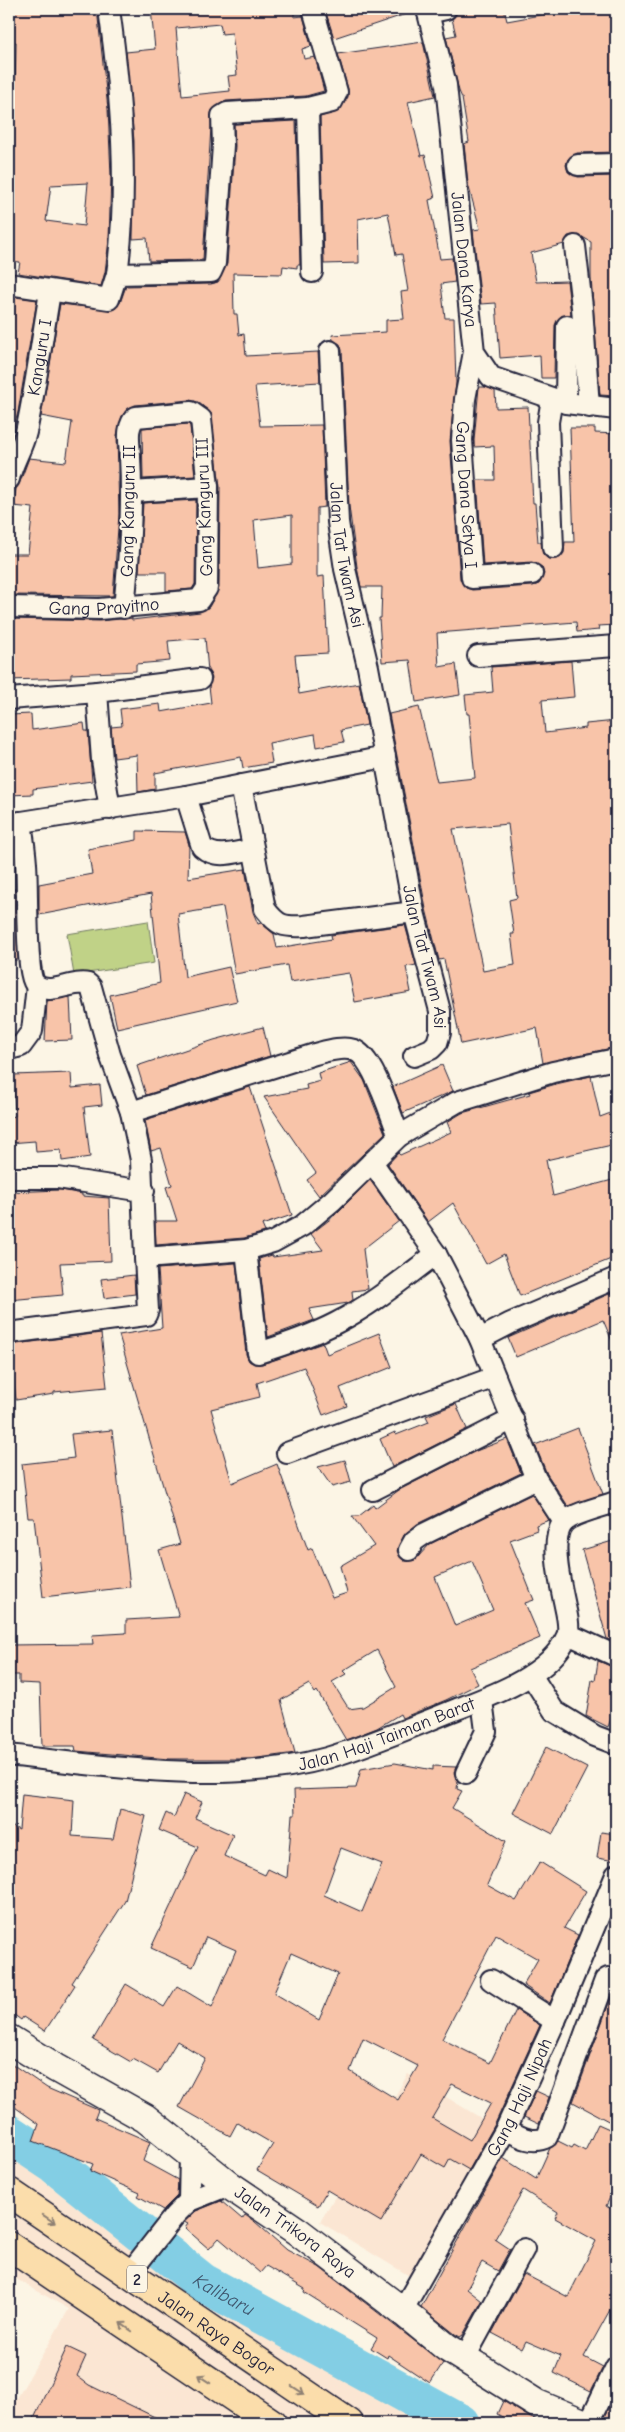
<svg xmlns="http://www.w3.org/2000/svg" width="625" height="2432" font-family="'Comic Neue',sans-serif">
<rect width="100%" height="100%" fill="#fcf5e5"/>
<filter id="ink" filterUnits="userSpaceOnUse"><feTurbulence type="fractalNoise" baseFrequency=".02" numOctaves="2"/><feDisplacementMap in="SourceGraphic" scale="10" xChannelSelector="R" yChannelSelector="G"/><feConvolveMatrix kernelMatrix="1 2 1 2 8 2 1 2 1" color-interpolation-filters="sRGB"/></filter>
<g filter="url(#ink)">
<g fill="#fbe6d3">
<path d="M408,2074L504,2132L416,2280L320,2222Z"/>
<path d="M9,2153L154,2268L459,2423H9V2412L69,2309L9,2275Z"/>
</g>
<path fill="#c0d287" stroke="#717a61" d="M148,921L154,963L74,975L67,934Z"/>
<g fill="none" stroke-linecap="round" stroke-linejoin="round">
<path stroke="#83cee4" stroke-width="39" id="s1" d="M9,2134L54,2164L202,2282L460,2423"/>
</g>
<g fill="#f8c4a9" stroke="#22223b" fill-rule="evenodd">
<path d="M9,9H97L108,109L111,175L109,240L105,272L101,286L18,273L20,262L9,261V142H12L11,92H15L16,42L9,43ZM88,183L84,226L46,221L51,185Z"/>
<path d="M151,9H294V17L303,16L311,46L302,49L304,59L315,57L324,91L306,96L226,101L212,110L203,260L149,261L147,238L133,239L134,141L126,52L155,49ZM220,24L222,34L232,33L237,75L228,76L230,91L182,96L176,28Z"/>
<path d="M333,9H411L412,12L334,38L326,13L334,12Z"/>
<path d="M464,9H504L507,21L551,13L616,9V75H611L616,124V152L577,153L568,159L566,165L568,172L578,177L616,176V396L600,395L591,278V242L579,235L568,236L564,244L531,253L536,282L567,281L571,315L561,316L555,325L554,378H541L540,355L500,358L496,303L481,304L473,230L480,229L468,184L464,144L469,142L462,98L459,91L446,37L456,35L452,19L457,11Z"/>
<path d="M423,42L435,96L408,102L421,156L425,155L435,198L429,200L440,259L452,258L455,282L441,284L445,318H454L456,383L450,441L460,579L466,588L472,590L533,586L539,584L544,574L542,567L532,562L483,565L477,480H495L494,446L474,447V440L479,387H486L495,391L496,408L528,407L533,503H535L538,542H541L543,554L548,559L560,558L564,553L565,542H574L570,428H595V433L616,434V625L598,626L599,630L577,632L576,622L437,633L439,667L456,664L460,695L416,702L410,660L382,662L379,618H381L382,587H361L357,567L349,506L342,350L340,344L333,340L332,335L386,332V320L404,319L401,292L408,291L402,254L396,255L388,213L358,219L359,263L324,264L320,117L339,111L348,97V89L338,54Z"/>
<path d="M296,121L300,265H297V268L283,266L282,274L233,273L234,314H237L239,335L244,334L246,356L318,352L320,382L255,386L260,426L322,425L325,507L317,508V577L324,576L328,653L295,655L299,694L359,683L367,725L341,730L344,742L317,747L315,734L269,743L272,763L243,768L241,757L155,773V789L138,792L137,755L114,758L111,727L122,726L120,709L160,704L161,712L211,703L209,686L212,678L208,671L205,638L168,641L170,661L136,664V671L71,674V678L9,680V619L99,621L132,618V620L200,612L209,607L219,588L220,487L211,413L198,402L190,400L135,405L127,409L122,416L117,435L119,514L113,596L9,595V554H28L33,508L13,506L16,489L20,482L29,458L66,462L72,422L41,416L60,304L112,310L120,303L126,286L211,284L218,282L227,264L235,146L234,124ZM292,515V564L258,568L254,520Z"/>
<path d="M15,297L37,300L18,412L9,445V336Z"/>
<path d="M188,424L190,426L195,476L143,479L142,428Z"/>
<path d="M196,500L195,584L192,589L166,591V572H139L143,503Z"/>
<path d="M571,661L574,697L542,700L545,733L586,728V724L616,721V875H614L616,901V1047L543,1063L537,1028L461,1044L444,959L439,960L426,909L389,714L419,707L437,782L475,778L469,714H467L465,695L493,692L491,667ZM508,824L517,898L509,900L514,934H511L515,965L483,971L453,829Z"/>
<path d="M31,714L32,730L84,723L85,731H88L92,781L33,789V794L9,795V715Z"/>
<path d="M137,831L185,832L189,845L188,878L245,869L253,912L258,924L261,923L274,934L277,948L332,939L331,935L405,925L416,965L406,967L411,992L355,1002L349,973L290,982L287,965L235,974L223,907L178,914L185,977L229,967L237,1001L117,1028L110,995L160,983L151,894L39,915V884L92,874L88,849L137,840Z"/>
<path d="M15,889L18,960H9V890Z"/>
<path d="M70,997L72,1040L45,1041L47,1001Z"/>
<path d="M263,1027L270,1056L146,1095L137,1066L214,1040Z"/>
<path d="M351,1062L364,1080L385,1133L319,1196L307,1180L316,1173L264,1097L307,1089L306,1085L320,1081L318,1073Z"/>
<path d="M442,1065L453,1091L403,1113L393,1087Z"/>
<path d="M71,1073L72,1088L100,1085L102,1105L84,1107L90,1157L62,1161L61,1150L36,1152L35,1141L9,1143V1117L15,1116L13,1075Z"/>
<path d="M591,1076L600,1117L616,1111V1144L546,1160L553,1196L616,1179V1257L520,1296L504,1254L486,1264L453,1203L428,1222L388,1164L398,1153L400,1155L451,1132L447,1122L462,1113L530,1094L529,1092L556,1084Z"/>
<path d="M250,1087L292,1215L262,1225L265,1232L244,1238L156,1245L155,1221H177L166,1187L172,1185L161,1148L151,1151L145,1120Z"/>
<path d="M370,1180L399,1221L363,1249L368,1289L352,1291L353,1300L348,1303L309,1309L314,1320L268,1337L259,1259L272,1255L273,1257L323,1250L311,1234L333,1217Z"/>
<path d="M61,1190L82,1194V1196L109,1198L111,1261L60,1263L63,1295L9,1300V1192Z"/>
<path d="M236,1263L246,1354L249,1361L255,1364H262L323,1343L327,1354L379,1333L392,1367L340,1388L347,1406L323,1415L304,1367L257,1383L260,1397L211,1409L232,1483L277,1464L308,1550L312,1548L332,1598L347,1593L340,1566L374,1546L352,1516H359L373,1505L375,1508L399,1490L476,1451L507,1439L521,1473L417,1524L404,1535L397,1551L404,1561L415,1560L430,1544L532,1494L549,1520L536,1525L537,1530L510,1540L534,1600L525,1603L540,1638L470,1668L478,1684L446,1700L402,1718L400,1714L377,1728L346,1740L317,1691L315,1693L309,1684L281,1700L295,1753L288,1754L250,1759H169L76,1751L75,1746H42L40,1684L19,1683V1675H9V1645L93,1644L92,1635L126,1633V1620L179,1617L159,1550L180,1544L119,1335L162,1328L158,1269ZM472,1561L493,1610L455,1626L435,1577ZM377,1650L396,1687L363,1707L349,1709L332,1682L346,1674L343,1671Z"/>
<path d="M134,1275L135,1294L104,1298L101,1279Z"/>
<path d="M616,1291V1350L603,1320L516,1357L508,1338Z"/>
<path d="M101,1333L107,1387L54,1392V1394L16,1400L13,1374H9V1345Z"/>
<path d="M456,1404L467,1429L392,1467L380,1439L395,1432L396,1435L429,1422L426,1416Z"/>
<path d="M578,1428L603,1494L568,1506L547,1474L535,1445Z"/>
<path d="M112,1430L130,1587L43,1597L34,1518H28L22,1464L74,1458L71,1434Z"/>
<path d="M345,1460L351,1482L332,1487L318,1467Z"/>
<path d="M616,1540V1643L607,1639L582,1550Z"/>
<path d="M598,1661L616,1668V1705L608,1727L586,1716L592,1680L595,1681Z"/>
<path d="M546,1747L587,1768L553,1834L513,1813Z"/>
<path d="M395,1763L433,1770V1766L456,1767L454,1773L458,1781L457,1789L462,1791L452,1808L506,1841L487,1885L516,1901L540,1862L586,1891L564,1928L578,1935L550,2003L523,1985L538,1959L496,1935L442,2039L490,2063L516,2010L540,2025L495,2124L469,2170L450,2159L445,2168L421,2154L381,2222L327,2190L318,2206L257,2170L273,2144L237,2123L230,2136L179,2107L205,2058L177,2041L158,2073L133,2059L131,2062L93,2040L126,1984L164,2007L177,1986L212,2007L236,1950L206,1937L193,1967L151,1948L198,1847L159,1830L166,1813L174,1817L184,1794L202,1802L195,1818L233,1835L224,1856L265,1875L268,1869L287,1878L292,1815H295L294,1790L356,1788L361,1769ZM341,1848L382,1864L362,1912L324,1895ZM291,1953L338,1974L319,2020L274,1993ZM363,2038L418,2066L398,2100L350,2071ZM452,2084L491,2103L470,2140L432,2118Z"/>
<path d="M22,1794L74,1800L72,1836L113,1839L120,1809L146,1816L125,1901L72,1983L75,1985L45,2031L23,2017L21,2020L9,2011V1825L19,1830Z"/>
<path d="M601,1832L616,1834V1861L597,1858Z"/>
<path d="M613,1992L616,1993V2113L612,2123L573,2102Z"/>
<path d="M9,2062L47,2088L98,2110L95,2118L150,2142L143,2161L178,2180L177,2196L163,2210L138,2196L140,2193L90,2171L93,2164L33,2141L39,2124L9,2103Z"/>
<path d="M536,2091L549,2097L539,2124L524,2117Z"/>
<path d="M598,2124L616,2132V2185L606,2206L616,2212V2299L584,2357L603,2367L591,2391L554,2373L561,2356L526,2341L522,2349L492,2333L524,2274L568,2297L596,2241L555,2218L558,2212L523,2190L495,2239L510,2249L498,2271L482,2262L467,2289L482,2301L463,2335L460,2337L455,2334L421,2307L503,2158L536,2179L550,2148L558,2141L572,2148L574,2145L585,2151Z"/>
<path d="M221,2201L242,2219L245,2215L254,2221L287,2250L319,2267L443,2363L430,2383L388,2355L387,2358L371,2348L377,2338L304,2292L305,2289L266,2266L260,2273L219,2238L209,2249L185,2228L188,2224L184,2222L196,2211Z"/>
<path d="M67,2347L86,2356L77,2376L89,2385L167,2423H32Z"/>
<path d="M616,2394V2423H602Z"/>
<path d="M503,2401L529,2417L543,2423H513L497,2414Z"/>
</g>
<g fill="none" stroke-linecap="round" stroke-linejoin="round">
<defs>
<g id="street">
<path d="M109,9C121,95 129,187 117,274"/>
<path id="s2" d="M427,9L446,85L474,352L491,377L566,403L616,409"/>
<path d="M428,13L446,9"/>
<path d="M308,108L312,272"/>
<path d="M578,165L616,164"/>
<path d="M575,246L582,307L589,407"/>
<path d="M9,284L109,299L117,274L211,272L215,263L223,145L222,116L227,113L308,108L332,102L337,92L313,9"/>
<path id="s3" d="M330,351L338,522L345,569L368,667L414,912L440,1011V1033L437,1043L431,1049L414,1056"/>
<path id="s4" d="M474,352L465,399L462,440L472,578L532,574"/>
<path d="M552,399L548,422L553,548"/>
<path d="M566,403L567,326"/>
<path id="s5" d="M9,479C12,463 22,449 26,432C36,386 42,339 50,292"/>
<path d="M132,492L208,487"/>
<path id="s6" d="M9,607L99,609L199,600L207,588L208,487L201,419L191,412L136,417C125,427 130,444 130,457C133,508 129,558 124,608"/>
<path d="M478,656L616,646"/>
<path d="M9,699L97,692"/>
<path d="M241,785L265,909C278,926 283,927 304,926L414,912"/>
<path d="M186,796L202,847C216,860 236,852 253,849"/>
<path d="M110,809L102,760L97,692L200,679"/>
<path d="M21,822C23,836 25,850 26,864C28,884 25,976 36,985C51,996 72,980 88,984L91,987L110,1055L131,1112L141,1160L145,1258L246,1250L273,1242L302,1226L332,1201L399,1136L457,1102L553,1072L616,1059"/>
<path d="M9,824L186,796L385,757"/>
<path d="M9,1049L21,1046L32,1031L37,986"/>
<path d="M131,1112L315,1054C327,1051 342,1046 354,1050C374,1057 391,1117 399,1136"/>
<path d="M372,1162L436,1254L480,1339L536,1479L564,1522"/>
<path d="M9,1178H58L144,1191"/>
<path d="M246,1250L258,1353C284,1345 311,1336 336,1323C372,1305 404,1278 436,1254"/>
<path d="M9,1333L146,1315L148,1310L145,1258"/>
<path d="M480,1339L511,1323L616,1278"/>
<path d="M287,1453L495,1377"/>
<path d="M373,1490L513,1419"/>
<path d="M409,1550L414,1541L424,1534L536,1479"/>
<path d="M568,1634L616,1656"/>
<path d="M531,1675L554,1711L595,1736L616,1744"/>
<path id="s7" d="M9,1755C107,1767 231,1785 327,1758C371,1745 414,1726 457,1709C494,1695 550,1675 567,1636C570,1628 567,1615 565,1606C561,1586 549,1540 563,1523C571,1514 604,1506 616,1502"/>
<path d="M466,1773L486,1731L482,1700"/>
<path d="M491,1980L555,2021"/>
<path d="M506,2129C519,2136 532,2145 547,2137L605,1980L608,1978L616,1981"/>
<path d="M189,2201L190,2154"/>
<path d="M129,2274L175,2215L189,2201L229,2185"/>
<path id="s8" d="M402,2311L506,2129L555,2021L616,1875"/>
<path d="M464,2359L524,2249"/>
<path d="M589,2423L616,2367"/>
</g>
<g id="secondary">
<path id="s9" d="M9,2039L56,2068L145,2118L229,2185L297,2231L402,2311L446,2347L537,2404L583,2423"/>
</g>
<g id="highway">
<path id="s10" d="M9,2192L349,2423"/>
<path d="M9,2246L272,2423"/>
</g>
</defs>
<use href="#street" stroke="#22223b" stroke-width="24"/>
<use href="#secondary" stroke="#22223b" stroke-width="31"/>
<use href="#highway" stroke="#22223b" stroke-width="31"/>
<use href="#street" stroke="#fcf5e5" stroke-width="20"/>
<use href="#secondary" stroke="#fcf5e5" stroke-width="28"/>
<use href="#highway" stroke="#fbddab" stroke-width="28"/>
</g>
<defs><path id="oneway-shaft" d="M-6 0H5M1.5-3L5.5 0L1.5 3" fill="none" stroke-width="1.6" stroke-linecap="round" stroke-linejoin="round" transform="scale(1.25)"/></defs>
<g stroke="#8e8073">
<use href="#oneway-shaft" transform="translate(49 2219) rotate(34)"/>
<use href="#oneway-shaft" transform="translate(126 2327) rotate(-145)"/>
<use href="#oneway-shaft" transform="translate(204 2379) rotate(-147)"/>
<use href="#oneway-shaft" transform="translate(298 2390) rotate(33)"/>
</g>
</g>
<g text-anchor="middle" stroke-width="4.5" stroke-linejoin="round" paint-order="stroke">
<rect fill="#fcf5e5" stroke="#63616e" stroke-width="1" x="127" y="2265.5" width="20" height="27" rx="4"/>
<g font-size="16" font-weight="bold" fill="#22223b">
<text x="137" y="2285">2</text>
</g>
<g font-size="18" fill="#22223b" stroke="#fcf5e5">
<text dy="6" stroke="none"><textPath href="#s2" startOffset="254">Jalan Dana Karya</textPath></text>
<text dy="6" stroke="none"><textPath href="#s5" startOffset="126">Kanguru I</textPath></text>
<text dy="6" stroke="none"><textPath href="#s4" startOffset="144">Gang Dana Setya I</textPath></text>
<text transform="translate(204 507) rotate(-92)" y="6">Gang Kanguru III</text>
<text transform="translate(128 511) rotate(-89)" y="6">Gang Kanguru II</text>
<text dy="6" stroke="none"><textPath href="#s3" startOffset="205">Jalan Tat Twam Asi</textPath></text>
<text dy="6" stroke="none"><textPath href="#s6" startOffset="95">Gang Prayitno</textPath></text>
<text dy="6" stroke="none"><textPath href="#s3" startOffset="615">Jalan Tat Twam Asi</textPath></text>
<text dy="6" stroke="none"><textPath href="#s7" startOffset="384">Jalan Haji Taiman Barat</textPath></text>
<text dy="6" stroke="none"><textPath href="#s8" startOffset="244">Gang Haji Nipah</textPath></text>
<text dy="6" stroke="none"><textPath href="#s9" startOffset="346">Jalan Trikora Raya</textPath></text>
<text dy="6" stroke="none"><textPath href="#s10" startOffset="251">Jalan Raya Bogor</textPath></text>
</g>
<g font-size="19" font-style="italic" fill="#3f566e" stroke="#fcf5e5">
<text dy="7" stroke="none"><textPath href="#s1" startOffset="269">Kalibaru</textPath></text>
</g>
</g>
<rect width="625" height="2432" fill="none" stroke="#fcf5e5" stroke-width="30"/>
<rect x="15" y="15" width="595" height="2402" fill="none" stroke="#22223b" stroke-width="2" filter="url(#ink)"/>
</svg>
